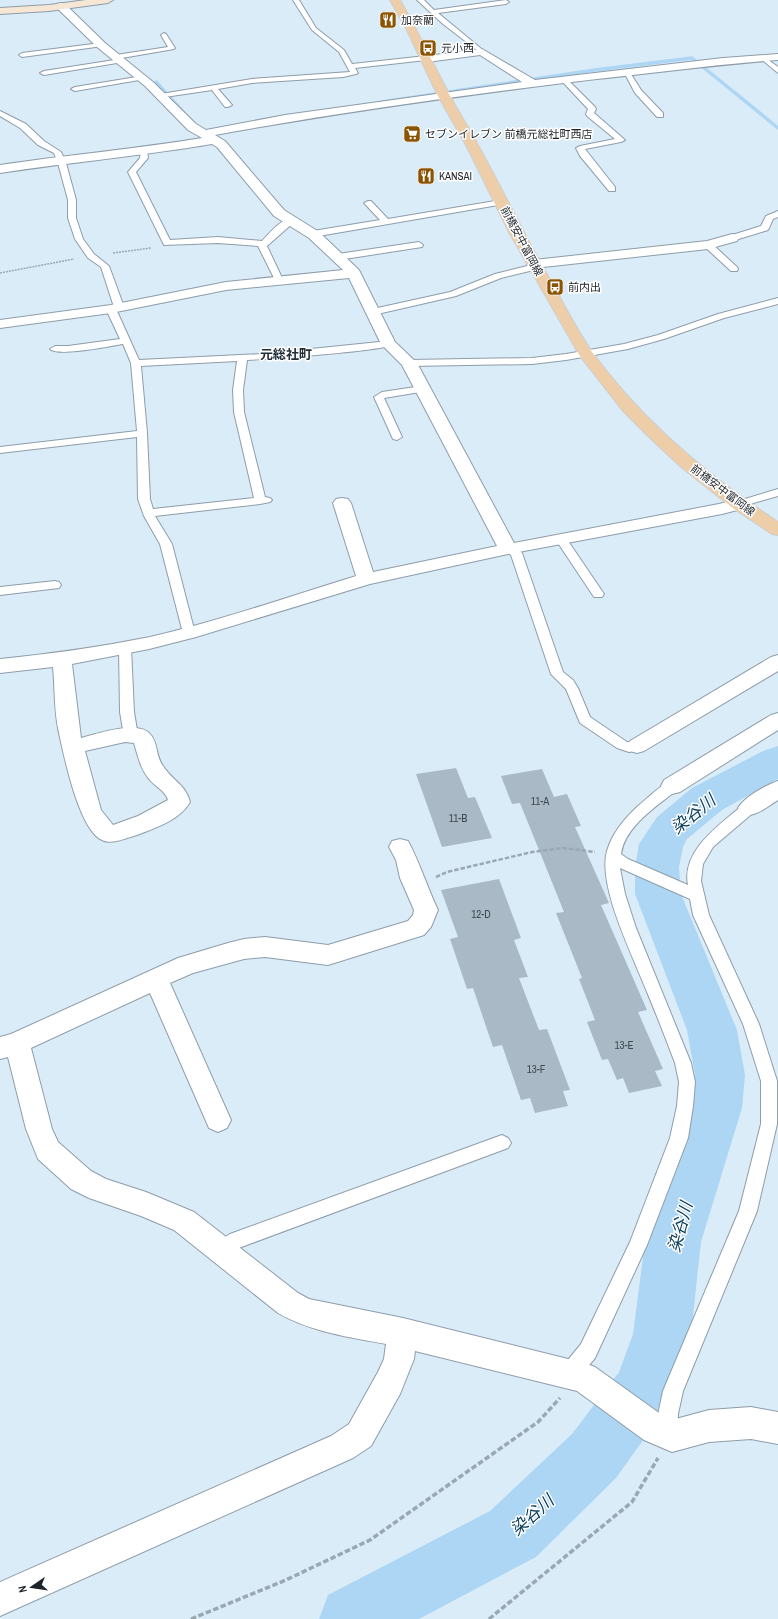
<svg xmlns="http://www.w3.org/2000/svg" width="778" height="1619" font-family="'Archivo Narrow','Noto Sans JP',sans-serif">
<rect width="100%" height="100%" fill="#dbecf9"/>
<g fill="none" stroke-linecap="round" stroke-linejoin="round">
<g stroke="#acd6f4" stroke-width="3.5">
<path d="M156,82L184,113"/>
<path d="M382,102L595,70L692,58L778,128"/>
</g>
<path fill="#acd6f4" fill-rule="evenodd" d="M778,746V779L722,810L687,839L683,847L679,867L681,894L737,1030L745,1075L742,1108L701,1242L691,1334L673,1390L664,1411L616,1478L536,1557L419,1619H319L328,1595L490,1511L572,1434L619,1372L633,1334L645,1242L690,1108L695,1075L687,1030L635,894V867L639,844L657,817L692,788L763,751Z"/>
</g>
<g fill="#a9bac6">
<path d="M456,768L468,798L475,797L492,838L442,847L416,774Z"/>
<path d="M542,769L554,797L567,794L581,826L575,827L609,903L601,905L647,1010L638,1012L663,1069L655,1071L662,1086L629,1093L623,1078L617,1080L608,1059L602,1060L587,1022L595,1020L579,979L582,978L556,913L564,912L520,803L512,804L501,776Z"/>
<path d="M499,879L521,938L514,940L528,977L519,978L539,1030L547,1029L570,1090L563,1091L568,1106L535,1113L530,1098L521,1100L502,1045L493,1047L473,988L467,989L450,939L458,937L441,890Z"/>
</g>
<g fill="none" stroke-linecap="round" stroke-linejoin="round">
<defs>
<g id="lane">
<path d="M293,0H299L316,28L344,50L352,64L426,56L429,58L426,60L355,68L358,73L356,74L343,77L252,83L218,89L232,105L228,107H225L212,90L158,98V94H161L252,79L350,72L339,52L312,30Z"/>
<path d="M417,0H424L434,10L506,0L509,2L506,4L438,13L484,51L485,52L482,54L443,24Z"/>
<path d="M164,33L166,34L175,48L174,49L116,59L113,57L116,55L168,47L161,35Z"/>
<path d="M101,43L103,44V46L22,57L19,55L22,53Z"/>
<path d="M763,56L778,67V73L761,59V57Z"/>
<path d="M121,59L123,60V62L44,75L40,73L44,71Z"/>
<path d="M627,70L629,71L641,90L663,113V117H657L635,93L624,72Z"/>
<path d="M143,76L145,77V79L75,91L71,89L75,87Z"/>
<path d="M564,77L566,78L595,107L596,109L594,113L625,140L621,142L585,149L615,187V191H609L580,156L576,148L580,146L615,139L587,116L586,114L588,109L560,79Z"/>
<path d="M0,111L26,124L44,141L61,152L66,163L76,200V218L83,239L94,254L109,266L124,307L122,309L119,310L114,307L101,267L88,258L75,239L68,218V200L58,163L54,153L38,145L20,128L0,116Z"/>
<path d="M141,150H147L148,158L136,172L170,240L218,237L262,241C269,234 282,217 293,219L294,221L293,223L267,246L283,280L282,282H276L258,246L218,243L164,245L128,172L140,158Z"/>
<path d="M501,200H504L505,202L504,204L313,237L309,234L313,231L380,220L364,203L368,201H371L388,219Z"/>
<path d="M778,211V217L773,219L768,230L732,241L728,238L729,236L761,226L766,216Z"/>
<path d="M419,242L423,245L422,247L338,260L334,257L338,254Z"/>
<path d="M708,242L711,243L737,267L738,269L737,271H731L705,247L704,245L705,243Z"/>
<path d="M535,264L539,267L538,269L501,278L456,296L373,315L368,312L373,309L450,292L495,274Z"/>
<path d="M778,298V304L724,318L664,339L628,349L566,360L532,364L409,366L404,363L409,360L532,358L566,354L624,344L658,335L718,314Z"/>
<path d="M111,306L116,309L139,360L262,354L389,341L394,344C387,351 265,359 247,360L243,390L244,412L265,497L270,498L272,500L270,502L260,504L155,516L172,544L195,633L193,636H185L183,633L160,544L144,516L138,499L137,437L0,453V447L137,431L131,363L123,344C110,346 58,357 50,349L55,346H68L120,339L106,309ZM237,361L233,390L234,412L254,498L153,509L150,499L147,433L141,366Z"/>
<path d="M422,386L426,387L427,389L426,391L384,398L402,437L397,440L393,439L374,397L382,392Z"/>
<path d="M778,489V496L739,507L733,504L735,502Z"/>
<path d="M562,537L566,538L602,591L604,594L602,597H594L556,540L558,538Z"/>
<path d="M508,546L520,551L522,553L563,672L573,680L578,688L590,717L627,742L642,743L644,746L642,749L629,752L617,748L580,723L566,689L551,674L511,555L502,549L504,547Z"/>
<path d="M55,581L59,582L61,585L59,588L0,595V587Z"/>
<path d="M125,644L129,645L131,648L134,712L137,730L134,738L129,740L124,738L122,735L123,730L120,712L119,648L121,645Z"/>
<path d="M672,781L677,782L679,786L677,790C657,806 625,826 621,854L628,859L688,885C681,850 721,824 744,804L749,803L754,804L756,808L754,812L713,847L703,864L701,881L709,915L759,1024L777,1081V1124L757,1211L683,1391L678,1414L677,1434L674,1441L667,1444L660,1441C654,1425 660,1407 663,1391L739,1211L761,1124V1081L743,1024L693,915L690,899L620,868L625,894L636,928L691,1063L695,1082L693,1106L688,1138L647,1245L595,1358L577,1380L570,1383L563,1380L560,1373L563,1366L581,1344L630,1242L670,1138L677,1106L679,1082L675,1063C666,1039 657,1016 647,992C634,958 597,886 607,851C612,833 625,818 638,806C648,798 660,785 672,781Z"/>
<path d="M502,1135L508,1138L511,1143L508,1148L236,1249L221,1258L215,1255L212,1249L215,1243L230,1234Z"/>
</g>
<g id="street">
<path d="M61,3L65,4L105,43L153,82L196,124L206,130L285,115L522,82L480,55L427,62L423,61L422,59L423,57L427,56L482,49L535,80L723,58L778,54V60C712,65 646,74 580,81C458,96 336,113 215,135L225,141L284,210L319,232L359,270L395,342L417,363L514,543L719,504L739,499L745,500L748,504L745,508L722,514L508,554L370,584L196,637L149,649L72,664L81,738C97,734 139,719 151,735C158,744 156,757 163,766C172,780 186,785 190,802C180,820 155,828 137,835C126,838 112,845 102,840C79,830 64,756 59,733C54,712 55,688 53,667L0,673V659C50,654 100,647 150,637C219,621 288,597 356,576L333,503L336,499L342,498L348,499L351,503L373,572L497,546L402,365L381,344L349,278L226,290L111,313L0,328V320L111,305L226,282L343,270L309,238L274,216L217,147L212,144C142,156 71,162 0,173V165C67,155 135,149 202,138L188,130L145,86L97,47L57,8L56,6L57,4ZM125,742L134,743C138,756 140,768 149,779C154,786 166,791 168,800L138,816L113,825L101,810L85,751Z"/>
<path d="M732,234L737,235L739,238L737,241L708,249L534,268L529,267L527,264L529,261L534,260L707,241Z"/>
<path d="M778,655V671L644,751L637,753L630,751L626,746L630,741L771,657Z"/>
<path d="M778,713V730L680,792L672,794L664,792L661,786L664,780L771,715Z"/>
<path d="M778,781V800C766,807 756,818 741,814L738,808C744,797 766,785 778,781Z"/>
<path d="M400,839L408,841C420,863 427,887 438,910L431,927L424,935L328,965L265,957L244,959L193,973L170,983L231,1120L227,1128L218,1132L209,1128L150,993L31,1048L52,1129L58,1142L91,1171L106,1179L146,1192L194,1212L298,1293L309,1299L403,1318L584,1363L595,1367L666,1418L672,1420L709,1410L751,1407L778,1412V1444L751,1439L709,1442L672,1452L644,1440L577,1391L415,1351L414,1359L400,1394L371,1446L353,1458L0,1616V1582L331,1436L349,1424L378,1372L384,1359L386,1344C349,1337 311,1332 278,1313L174,1230L141,1216L89,1198L71,1189L38,1159L26,1129L8,1057L0,1059V1037L11,1034L178,958L228,943L244,939L265,937L328,945L408,921L413,915L414,910L400,878L396,860L389,847L392,841Z"/>
</g>
<path id="secondary" d="M86,0H113L108,3L49,11L0,14V8L49,5Z"/>
<path id="primary" d="M390,0H400C418,31 433,64 450,96C459,113 469,128 478,145C502,189 524,234 549,278C563,302 576,329 592,352C642,421 708,476 778,522V535L772,534L733,508L681,467L649,437L623,411L580,356L509,232L466,145L438,96L406,28Z"/>
</defs>
<use href="#lane" stroke="#8d9da9" stroke-width="2"/>
<use href="#street" stroke="#8d9da9" stroke-width="2"/>
<use href="#secondary" stroke="#8d9da9" stroke-width="2"/>
<use href="#primary" stroke="#cdcfd0" stroke-width="2"/>
<g stroke="#9aa8b2" stroke-width="1.5" stroke-dasharray="2 1" stroke-linecap="butt">
<path d="M113,253L151,248"/>
<path d="M0,273L74,259"/>
</g>
<path stroke="#9aa8b2" stroke-width="2.5" stroke-dasharray="4.5 2" stroke-linecap="butt" d="M436,877L447,872L532,852L563,848L595,852"/>
<g stroke="#9aa8b2" stroke-width="3.5" stroke-dasharray="5.5 2.5" stroke-linecap="butt">
<path d="M191,1619L286,1580L370,1540L538,1422L560,1398"/>
<path d="M489,1619L632,1502L658,1458"/>
</g>
<use href="#lane" fill="#fff" fill-rule="evenodd"/>
<use href="#street" fill="#fff" fill-rule="evenodd"/>
<use href="#secondary" fill="#f6e6d4" fill-rule="evenodd"/>
<use href="#primary" fill="#eecda9" fill-rule="evenodd"/>
</g>
<defs>
<symbol id="restaurant-square" viewBox="-11 -11 22 22"><rect x="-9" y="-9" width="18" height="18" rx="4" fill="#8a5403" stroke="#fff"/><path d="M-5-6h1v4h1v-4h1v4h1v-4h1v5L-1.5 .5V6h-2V.5L-5-1ZM5-6V6H3V1.5H1.5Q1.5-4 5-6Z" fill="#fff"/></symbol>
<symbol id="bus-square" viewBox="-11 -11 22 22"><rect x="-9" y="-9" width="18" height="18" rx="4" fill="#8a5403" stroke="#fff"/><path d="M-5-6H5V4H4V6H2V4H-2V6H-4V4H-5ZM-3.5-4V0h7V-4ZM-3.5 1.2v1.5H-2V1.2ZM2 1.2v1.5H3.5V1.2Z" fill="#fff"/></symbol>
<symbol id="supermarket-square" viewBox="-11 -11 22 22"><rect x="-9" y="-9" width="18" height="18" rx="4" fill="#8a5403" stroke="#fff"/><path d="M-6-5.5h2.5l.6 2H6L4.5 2H-2.5L-4.4-4H-6ZM-1.5 3.2a1.3 1.3 0 1 0 .1 0ZM3 3.2a1.3 1.3 0 1 0 .1 0Z" fill="#fff"/></symbol>
</defs>
<g fill-rule="evenodd">
<use href="#restaurant-square" x="378" y="10" width="20" height="20"/>
<use href="#bus-square" x="418" y="38" width="20" height="20"/>
<use href="#supermarket-square" x="402" y="124" width="20" height="20"/>
<use href="#restaurant-square" x="416" y="166" width="20" height="20"/>
<use href="#bus-square" x="545" y="277" width="20" height="20"/>
</g>
<g text-anchor="middle" stroke-width="3" stroke-linejoin="round" paint-order="stroke">
<g font-size="11" fill="#1d2328" stroke="#fff" text-anchor="start">
<text x="401" y="24">加奈藺</text>
<text x="441" y="52">元小西</text>
<text x="425" y="138">セブンイレブン 前橋元総社町西店</text>
<text x="439" y="180">KANSAI</text>
<text x="568" y="291">前内出</text>
</g>
<g font-size="11" fill="#1d2328" stroke="#fff">
<text transform="translate(522 241) rotate(62)" y="4">前橋安中富岡線</text>
<text transform="translate(723 490) rotate(37)" y="4">前橋安中富岡線</text>
</g>
<g font-size="11" fill="#404950">
<text x="540" y="805">11-A</text>
<text x="458" y="822">11-B</text>
<text x="481" y="918">12-D</text>
<text x="624" y="1049">13-E</text>
<text x="536" y="1073">13-F</text>
</g>
<g font-size="13" font-weight="bold" fill="#212e38" stroke="#fff">
<text x="286" y="359">元総社町</text>
</g>
<g font-size="17" font-style="italic" fill="#0d405e" stroke="#fff">
<text transform="translate(693 814) rotate(-39)" y="6">染谷川</text>
<text transform="translate(680 1227) rotate(-75)" y="6">染谷川</text>
<text transform="translate(532 1515) rotate(-42)" y="6">染谷川</text>
</g>
</g>
<g transform="translate(32 1587) rotate(257)" stroke="#ffffff" stroke-width="3" paint-order="stroke">
<path d="M0-3L7 15L0 10L-7 15Z" fill="#1d2328"/>
<text y="-6" font-size="11" font-weight="bold" text-anchor="middle" fill="#1d2328">N</text>
</g>
</svg>
